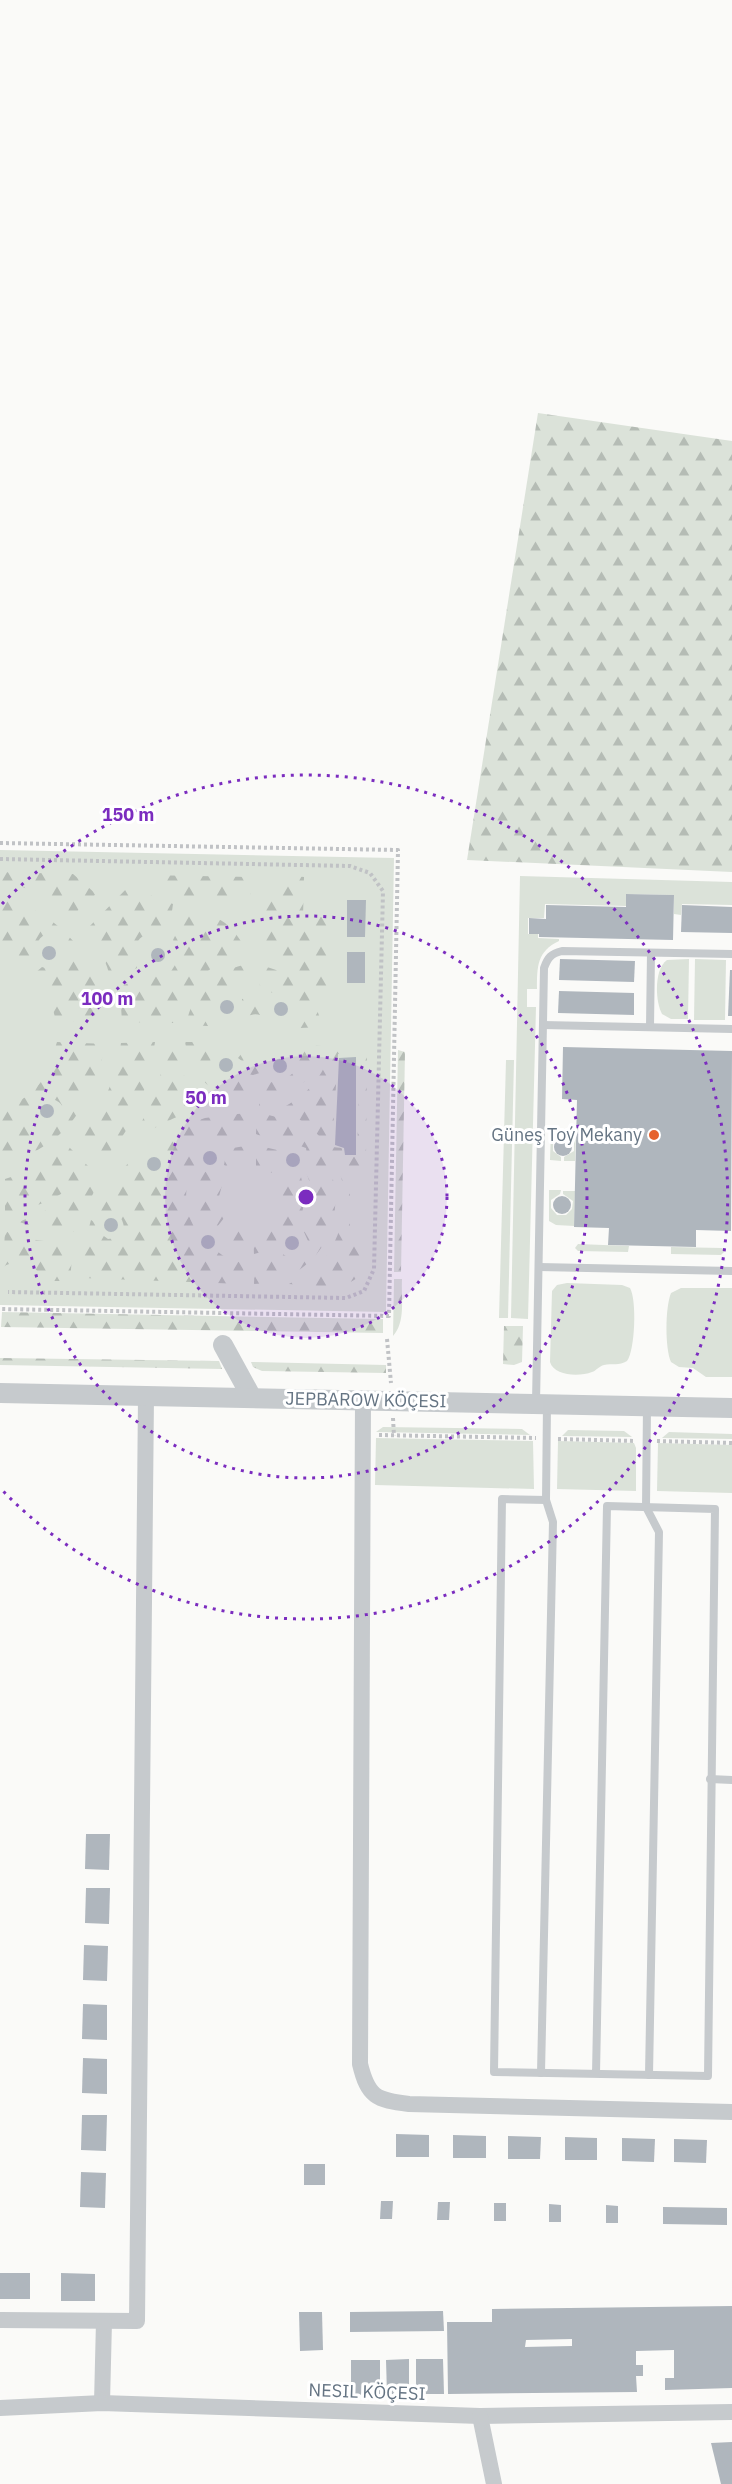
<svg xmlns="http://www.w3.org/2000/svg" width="732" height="2484" font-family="'IBM Plex Sans',sans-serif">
<defs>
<pattern id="forest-firs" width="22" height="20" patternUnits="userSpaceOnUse" patternTransform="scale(1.5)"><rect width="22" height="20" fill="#dbe2d9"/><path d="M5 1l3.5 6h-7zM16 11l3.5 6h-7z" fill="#b5bcb5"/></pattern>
</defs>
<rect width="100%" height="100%" fill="#fafaf8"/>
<g fill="#dbe2d9">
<path d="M0,850L394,858L386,1312L0,1305Z"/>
<path d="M520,876L732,882V905L682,904L681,915L674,914V895L626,894V906L545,904L544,918H528V934H538V938L559,939V941C537,951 537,967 537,989H527V1007H536L528,1319L511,1318Z"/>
<path d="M689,959L688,1019H671L662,1014C655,1001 654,969 667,960Z"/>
<path d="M695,959L726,960L725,1020H694Z"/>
<path d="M506,1060H514L508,1318H499Z"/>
<path d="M551,1129L576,1130L575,1161H564V1157L574,1151V1142L568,1136H559L553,1142V1151L561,1157V1161L550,1160Z"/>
<path d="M549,1190H561L560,1194L551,1200V1208L557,1215H566L572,1209L573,1201L563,1194V1191H575L574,1226L556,1225L549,1221Z"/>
<path d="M578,1244L629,1246L628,1252L578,1251L575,1248Z"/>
<path d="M671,1247L722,1248L725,1251L721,1255L671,1254Z"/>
<path d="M567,1283L622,1285L630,1288C637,1300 635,1351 627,1361C619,1366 612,1363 604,1365C599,1366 596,1371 592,1372C579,1377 554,1376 550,1362L552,1291L557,1285Z"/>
<path d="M681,1288H732V1377H706L693,1368L679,1367L671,1362C665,1348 665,1308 671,1293Z"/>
<path d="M383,1427L522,1429L530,1435L376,1432Z"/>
<path d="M568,1430L624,1431L632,1437L562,1436Z"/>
<path d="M669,1432L732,1434V1439L662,1438Z"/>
<path d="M376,1438L533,1441L534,1489L375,1485Z"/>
<path d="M558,1441L634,1443L636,1448V1491L557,1489Z"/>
<path d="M658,1443L732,1445V1493L657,1491Z"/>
</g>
<g fill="url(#forest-firs)" fill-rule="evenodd">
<path d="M538,413L732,441V872L467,860Z"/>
<path d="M0,872L73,874L96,894L72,916C50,899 28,886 0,881Z"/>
<path d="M143,875L251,877V894C206,904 182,902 143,875Z"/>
<path d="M295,876L304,877L303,917H331L329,1020C320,986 297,962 261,958V900Z"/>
<path d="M133,882L147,894L173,904L171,918L164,934C138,930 131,944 137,968L111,981C107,961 98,946 86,930Z"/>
<path d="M0,897C61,912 101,960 105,1022L56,1021L51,1002L35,973L42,967L51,970C94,953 34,905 35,960L28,964L15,953L0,947Z"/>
<path d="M183,908C224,918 230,920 250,957C210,955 186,989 176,1023L122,1022L121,1006L116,990L143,974L163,978L170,973L180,957L173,940L181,924Z"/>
<path d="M249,964V987L235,991C214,980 210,999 211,1015L207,1021L208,1026L186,1025C192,992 216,969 249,964Z"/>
<path d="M259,965C293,972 316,994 322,1027L300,1028C299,1024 298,1022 297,1018C295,1013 298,1008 297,1003C295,991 282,988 273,993L260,988Z"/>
<path d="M253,996L266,999V1018C258,1013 252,1013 244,1019L240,1014L243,1011L242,999Z"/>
<path d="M57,1042L106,1044C91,1104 66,1150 0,1163V1110L26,1097L31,1103L28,1113C44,1156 93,1097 38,1097L34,1090L46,1076Z"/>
<path d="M155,1042C148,1086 137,1126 104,1158L80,1134C104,1107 116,1079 121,1043Z"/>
<path d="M176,1042C179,1077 188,1088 218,1104C182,1113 153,1124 126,1150C148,1113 161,1086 167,1043Z"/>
<path d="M208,1042L212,1056C208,1065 210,1078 223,1080C228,1081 233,1078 238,1079C241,1080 244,1082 247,1082L248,1105C215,1098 191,1076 185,1042Z"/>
<path d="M299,1045L322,1046C315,1079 291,1101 259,1106V1084C275,1081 288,1083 297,1067L294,1058Z"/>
<path d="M337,1045L367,1048L366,1155L364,1166H356L358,1178L350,1180V1228L364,1229C363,1242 366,1261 361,1272C353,1292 308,1285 289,1284C298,1279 309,1274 317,1267C366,1216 346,1133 279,1110C308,1094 323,1079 332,1046ZM338,1054L360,1056L357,1157H343L342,1148L332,1147Z"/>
<path d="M398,1050L405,1052L401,1272H394Z"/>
<path d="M265,1052L266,1071L253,1075L242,1073V1061L238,1058L242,1053C251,1058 256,1057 265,1052Z"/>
<path d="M246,1113V1135L220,1142L208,1137L197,1143L192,1154L197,1165C183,1184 183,1206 194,1227L190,1240L195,1252L209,1257L218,1252L229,1260L244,1263L243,1284L83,1278V1249L91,1220L98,1224L101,1234L108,1239C125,1238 128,1226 118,1214L107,1213L101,1217L95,1212L116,1176L138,1153L143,1157V1169L146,1177L160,1176L166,1171L168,1160L161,1155L151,1153L147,1146L188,1124L205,1118Z"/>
<path d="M257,1113C362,1124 362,1278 254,1284L255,1262L283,1254L287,1257H299L308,1248V1241L304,1232C323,1211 313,1192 305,1169L308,1162L306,1148L289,1142L280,1144L256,1134Z"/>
<path d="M256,1145L277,1150L278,1166L271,1173L264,1167L256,1166Z"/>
<path d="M245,1146L246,1164L231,1170L224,1165L227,1149Z"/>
<path d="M69,1147L93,1171C67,1194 39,1207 5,1216V1179L38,1168Z"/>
<path d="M217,1170L224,1178L218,1200L224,1218L217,1227L209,1224L202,1225C194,1206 193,1189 203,1171L210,1173Z"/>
<path d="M285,1172L300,1173C305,1191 306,1210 297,1227L284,1228L276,1220C283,1206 286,1194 277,1179Z"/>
<path d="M99,1181L75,1232H52L19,1222L70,1200Z"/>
<path d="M229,1226L244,1232V1252L224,1248L222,1233Z"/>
<path d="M270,1226L277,1232L276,1248L254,1254L253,1233Z"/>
<path d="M5,1231L22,1238L73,1245L70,1281H45C38,1266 18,1257 3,1267Z"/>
<path d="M394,1279H402C401,1298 406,1322 393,1336Z"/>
<path d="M2,1312L383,1319V1333L1,1327Z"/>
<path d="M504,1326H523L522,1362L514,1365L503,1364Z"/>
<path d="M0,1358L219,1361L222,1369L0,1365Z"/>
<path d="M251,1362L386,1365V1373L262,1371L253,1367Z"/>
</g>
<g fill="#afb6bd" fill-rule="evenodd">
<path d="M626,894L674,895L673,940L539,937V934H529V918L546,919V905L626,907Z"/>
<path d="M347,900H366L365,937H347Z"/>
<path d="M682,905L732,907V933L681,932Z"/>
<circle cx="49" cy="953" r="7"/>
<circle cx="158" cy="955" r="7"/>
<rect x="347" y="952" width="18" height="31"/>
<path d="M560,959L635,961L634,982L559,980Z"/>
<path d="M730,970H732V1016H728Z"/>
<path d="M559,991L634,993V1015L558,1013Z"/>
<circle cx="227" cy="1007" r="7"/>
<circle cx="281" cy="1009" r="7"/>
<path d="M563,1047L732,1051L731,1231L696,1230V1247L608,1245L609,1228L574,1227L577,1100L562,1099Z"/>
<path d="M356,1057V1155H345L344,1148L335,1145L339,1058Z"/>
<circle cx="226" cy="1065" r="7"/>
<circle cx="280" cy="1066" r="7"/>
<circle cx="47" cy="1111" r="7"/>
<circle cx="563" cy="1147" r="9"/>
<circle cx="210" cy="1158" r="7"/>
<circle cx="293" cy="1160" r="7"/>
<circle cx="154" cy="1164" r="7"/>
<circle cx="562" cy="1205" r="9"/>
<circle cx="111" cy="1225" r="7"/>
<circle cx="208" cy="1242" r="7"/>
<circle cx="292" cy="1243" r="7"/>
<path d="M86,1834H110L109,1870L85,1869Z"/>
<path d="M86,1888H110L109,1924L85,1923Z"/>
<path d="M84,1945L108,1946L107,1981L83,1980Z"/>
<path d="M83,2004L107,2005V2040L82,2039Z"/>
<path d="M83,2058L107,2059V2094L82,2093Z"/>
<path d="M82,2115H107L106,2151L81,2150Z"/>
<path d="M396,2134L429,2135V2157H396Z"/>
<path d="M453,2135L486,2136V2158H453Z"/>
<path d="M508,2136L541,2137L540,2159H508Z"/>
<path d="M565,2137L597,2138V2160H565Z"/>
<path d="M622,2138L655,2139L654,2162L622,2161Z"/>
<path d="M674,2139L707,2140L706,2163L674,2162Z"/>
<rect x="304" y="2164" width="21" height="21"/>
<path d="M81,2172L106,2173L105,2208L80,2207Z"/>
<path d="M381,2201H393L392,2219H380Z"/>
<path d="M438,2202H450L449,2220H437Z"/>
<rect x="494" y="2203" width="12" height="18"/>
<path d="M549,2204L561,2205V2222H549Z"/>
<path d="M606,2205L618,2206V2223H606Z"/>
<path d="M663,2207L727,2208V2225L663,2224Z"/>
<rect x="0" y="2273" width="30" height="26"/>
<path d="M61,2273L95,2274V2301H61Z"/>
<path d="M732,2306V2388L665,2390V2378H674V2350L636,2351V2365H643V2376H636L637,2392L448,2394L447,2322H492V2309ZM572,2339V2346L525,2347L526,2340Z"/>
<path d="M443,2311L444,2331L350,2332V2312Z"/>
<path d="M299,2312H322L323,2350L300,2351Z"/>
<path d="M409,2359V2394H387L386,2360Z"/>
<path d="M416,2359H443L444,2394H416Z"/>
<path d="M351,2360H380V2394L351,2395Z"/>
<path d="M732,2442V2484H721L711,2443Z"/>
</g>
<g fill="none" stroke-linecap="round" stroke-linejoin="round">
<g stroke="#c0c2c5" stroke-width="4" stroke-dasharray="3 3" stroke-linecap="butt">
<path d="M0,843L398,850L389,1316L0,1309"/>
<path d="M0,859L350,866L370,873L383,891L374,1269L364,1291L346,1298L8,1292"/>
<path d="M387,1339L391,1383"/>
<path d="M393,1418L394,1436"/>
<path d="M379,1435L536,1438"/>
<path d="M558,1439L635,1441"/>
<path d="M657,1441L732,1443"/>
</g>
<g stroke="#c6cacd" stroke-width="8">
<path d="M543,1025L732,1029"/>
<path d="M650,1027L651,953"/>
<path d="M539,1267L732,1271"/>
<path d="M536,1403L544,968C548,957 551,954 562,951L732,954"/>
<path d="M647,1406L646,1507L659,1532L649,2075"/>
<path d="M546,1500L502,1499L494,2072L708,2076L715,1509L607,1506L596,2074"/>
<path d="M710,1779L732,1780"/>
<path d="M541,2073L553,1522L546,1500L547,1404"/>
</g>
<g stroke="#c6cacd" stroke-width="16">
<path d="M363,1400L360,2064C368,2097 376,2100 409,2104L732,2112"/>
<path d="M0,2320L137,2321L146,1396"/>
<path d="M102,2403L104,2321"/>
<path d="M0,2408L102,2403L480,2416L732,2412"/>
<path d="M480,2416L494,2484"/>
</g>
<g stroke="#c6cacd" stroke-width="20">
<path d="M223,1345L252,1398"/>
<path d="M0,1393L732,1408"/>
</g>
</g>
<circle cx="306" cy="1197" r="141" fill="#7b2cbf" fill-opacity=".12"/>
<g fill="none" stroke="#7b2cbf" stroke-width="3" stroke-dasharray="3 6">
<circle cx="306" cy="1197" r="141"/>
<circle cx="306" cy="1197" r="281"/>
<path d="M2 904A422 422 0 1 1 2 1490"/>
</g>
<circle fill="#e6622c" stroke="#fff" stroke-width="2" cx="654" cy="1135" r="6"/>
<g text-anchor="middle" stroke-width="6" stroke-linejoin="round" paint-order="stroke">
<g font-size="18" fill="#657483" stroke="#fff" text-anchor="end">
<text x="642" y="1141">Güneş Toý Mekany</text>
</g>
<g font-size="18" fill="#657483" stroke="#fff">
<text transform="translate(366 1400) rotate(1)" y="6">JEPBAROW KÖÇESI</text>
<text transform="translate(367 2392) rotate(2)" y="6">NESIL KÖÇESI</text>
</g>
</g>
<circle cx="306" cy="1197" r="9" fill="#7b2cbf" stroke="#fff" stroke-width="3"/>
<g font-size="18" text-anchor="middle" font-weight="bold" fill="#7b2cbf" stroke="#fff" stroke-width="6" stroke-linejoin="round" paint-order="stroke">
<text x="128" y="821">150 m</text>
<text x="107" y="1005">100 m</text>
<text x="206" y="1104">50 m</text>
</g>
</svg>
